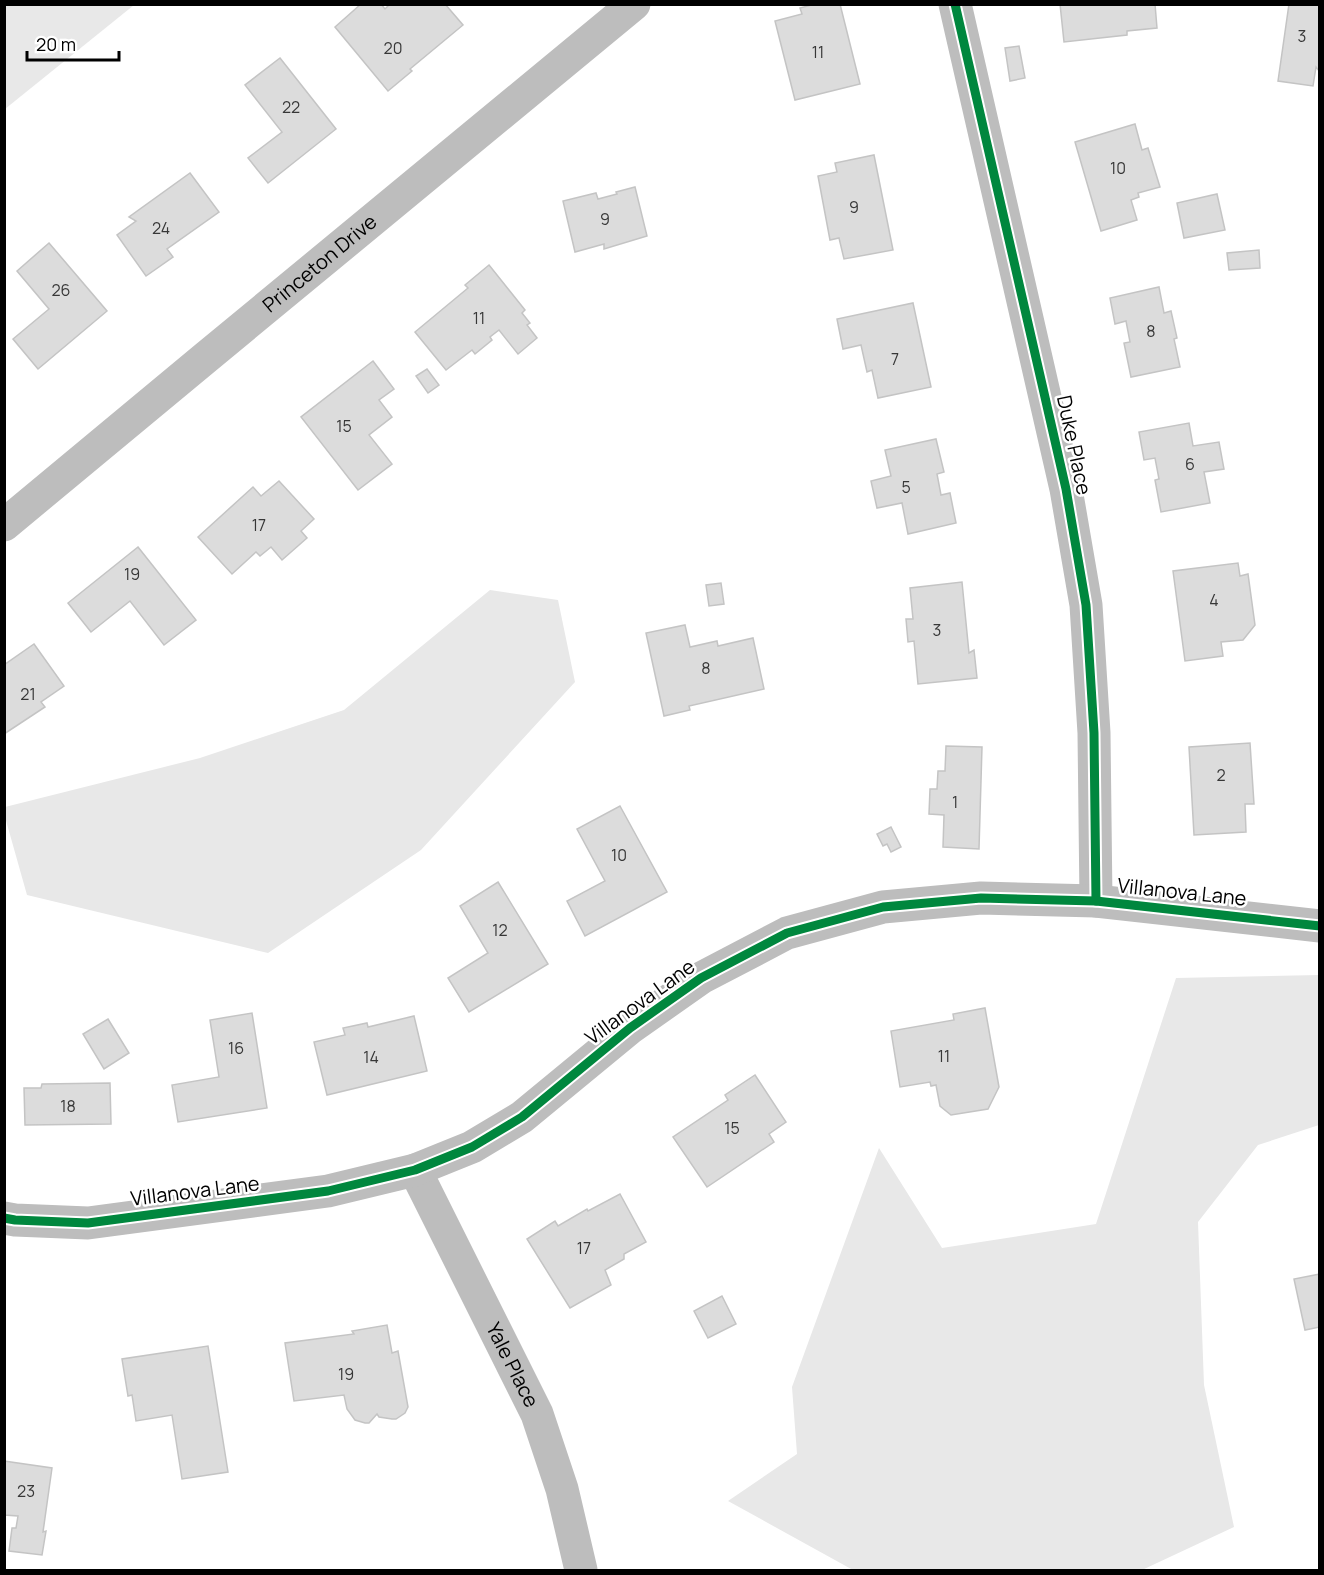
<svg xmlns="http://www.w3.org/2000/svg" width="1324" height="1575" font-family="Manrope,sans-serif">
<rect width="100%" height="100%" fill="#fff"/>
<g fill="#e8e8e8">
<path d="M5,4H134V5L5,109Z"/>
<path d="M490,590L558,600L575,682L421,850L268,953L27,895L5,817V807L200,758L344,710Z"/>
<path d="M1319,975V1125L1258,1145L1198,1222L1204,1385L1234,1527L1142,1570H853L728,1501L797,1454L792,1387L879,1148L942,1248L1096,1224L1176,978Z"/>
</g>
<g fill="#dcdcdc" stroke="#c4c4c4" stroke-width="1.5">
<path d="M361,4H381L385,9L390,4H445L463,25L410,69L412,71L388,91L335,27Z"/>
<path d="M815,4H840L860,84L795,100L775,21L802,14L800,8Z"/>
<path d="M1060,4H1155L1157,28L1127,31V35L1064,42Z"/>
<path d="M1289,4H1320V72L1316,67L1313,86L1278,81Z"/>
<path d="M1019,46L1025,78L1010,81L1005,48Z"/>
<path d="M280,58L336,129L268,183L248,158L282,132L245,85Z"/>
<path d="M1135,124L1142,150L1148,148L1160,187L1138,193L1139,197L1131,200L1137,220L1101,231L1075,142Z"/>
<path d="M874,155L893,250L844,259L839,238L830,240L818,176L837,172L835,163Z"/>
<path d="M190,173L219,212L167,249L173,257L146,276L117,235L136,221L129,217Z"/>
<path d="M635,187L647,236L604,249V244L575,252L563,201L596,193L598,199L617,194L616,192Z"/>
<path d="M1217,194L1225,230L1184,238L1177,203Z"/>
<path d="M49,243L107,311L38,369L13,339L49,309L17,271Z"/>
<path d="M1259,250L1260,268L1229,270L1227,253Z"/>
<path d="M489,265L525,310L522,313L530,323L527,325L537,338L518,354L499,330L490,337L492,340L475,354L472,350L446,370L415,332L468,288L465,285Z"/>
<path d="M1159,287L1164,313L1171,311L1177,338L1174,339L1180,367L1131,377L1124,343L1130,342L1126,321L1115,324L1110,298Z"/>
<path d="M913,303L931,387L878,398L872,370L867,372L861,345L843,349L837,319Z"/>
<path d="M373,361L394,389L379,400L392,417L369,435L392,464L358,490L301,417Z"/>
<path d="M427,369L439,385L428,393L416,376Z"/>
<path d="M1189,423L1193,446L1219,442L1224,469L1204,472L1210,503L1161,512L1155,480L1159,479L1155,458L1144,460L1139,432Z"/>
<path d="M936,439L944,472L937,474L941,495L950,493L956,523L908,534L902,503L877,508L871,481L891,476L885,450Z"/>
<path d="M279,481L314,519L301,531L307,538L282,560L271,547L260,556L256,552L232,574L198,537L253,487L261,496Z"/>
<path d="M138,547L196,620L164,645L130,601L91,632L68,603Z"/>
<path d="M1238,563L1240,576L1248,574L1255,625L1243,640L1221,642L1223,656L1185,661L1173,571Z"/>
<path d="M962,582L969,653L974,650L977,678L918,684L914,641L908,642L906,619H913L910,588Z"/>
<path d="M721,583L724,604L709,606L706,585Z"/>
<path d="M685,625L690,647L717,641L718,646L753,638L764,689L689,706L690,710L664,716L646,633Z"/>
<path d="M34,644L64,686L41,702L45,707L4,734V665Z"/>
<path d="M1250,743L1254,804H1245L1246,832L1194,835L1189,747Z"/>
<path d="M946,746L982,747L979,849L943,847L944,815L929,814L930,789H937L938,771H945Z"/>
<path d="M620,806L667,892L585,936L567,901L605,881L577,829Z"/>
<path d="M891,827L901,847L891,852L887,844L883,846L877,834Z"/>
<path d="M498,882L548,964L469,1012L448,978L488,953L460,906Z"/>
<path d="M985,1008L999,1087L988,1109L951,1115L940,1106L936,1085L931,1086L930,1082L900,1087L891,1031L954,1020L953,1014Z"/>
<path d="M252,1013L267,1108L178,1122L172,1085L219,1077L210,1020Z"/>
<path d="M414,1016L427,1071L327,1095L314,1042L345,1035L343,1028L367,1023L368,1027Z"/>
<path d="M108,1019L129,1053L104,1069L83,1034Z"/>
<path d="M755,1075L786,1122L769,1134L774,1142L707,1187L673,1137L728,1100L725,1095Z"/>
<path d="M110,1083L111,1124L25,1125L24,1088H41L42,1084Z"/>
<path d="M620,1194L646,1242L624,1254V1259L605,1270L611,1285L570,1308L527,1239L555,1221L558,1226L587,1209L588,1211Z"/>
<path d="M1320,1274V1327L1305,1330L1294,1279Z"/>
<path d="M722,1296L736,1324L708,1338L694,1311Z"/>
<path d="M387,1325L392,1353L398,1351L408,1407L405,1413L396,1419H392L379,1417L377,1414L369,1423H365L355,1420L347,1409L344,1395L294,1401L285,1343L354,1334L352,1331Z"/>
<path d="M208,1346L228,1472L182,1479L172,1415L136,1421L132,1395L128,1396L122,1359Z"/>
<path d="M4,1461L52,1468L43,1532L46,1531L42,1555L9,1551L12,1528H16L18,1516L4,1515Z"/>
</g>
<g fill="none" stroke-linecap="round" stroke-linejoin="round">
<g stroke="#bdbdbd" stroke-width="33">
<path d="M955,4L1066,489L1086,605L1094,733L1096,901"/>
<path id="s1" d="M4,525L204,359L634,4"/>
<path id="s2" d="M415,1170L537,1414L562,1489L581,1570"/>
<path d="M4,1218L15,1220L88,1223L328,1191L415,1170L472,1147L522,1117L630,1028L701,978L787,933L883,907L981,898L1096,901L1320,926"/>
</g>
<defs>
<g id="cycleway">
<path d="M955,4L1066,489L1086,605L1094,733L1096,901"/>
<path d="M4,1218L15,1220L88,1223L328,1191L415,1170L472,1147L522,1117L630,1028L701,978L787,933L883,907L981,898L1096,901L1320,926"/>
</g>
</defs>
<use href="#cycleway" stroke="#fff" stroke-width="13"/>
<use href="#cycleway" stroke="#00873e" stroke-width="9"/>
</g>
<g text-anchor="middle" stroke-width="5" stroke-linejoin="round" paint-order="stroke">
<g font-size="16" fill="#373737">
<text x="1302" y="42">3</text>
<text x="393" y="54">20</text>
<text x="818" y="58">11</text>
<text x="291" y="113">22</text>
<text x="1118" y="174">10</text>
<text x="854" y="213">9</text>
<text x="605" y="225">9</text>
<text x="161" y="234">24</text>
<text x="61" y="296">26</text>
<text x="479" y="324">11</text>
<text x="1151" y="337">8</text>
<text x="895" y="365">7</text>
<text x="344" y="432">15</text>
<text x="1190" y="470">6</text>
<text x="906" y="493">5</text>
<text x="259" y="531">17</text>
<text x="132" y="580">19</text>
<text x="1214" y="606">4</text>
<text x="937" y="636">3</text>
<text x="706" y="674">8</text>
<text x="28" y="700">21</text>
<text x="1221" y="781">2</text>
<text x="955" y="808">1</text>
<text x="619" y="861">10</text>
<text x="500" y="936">12</text>
<text x="236" y="1054">16</text>
<text x="944" y="1062">11</text>
<text x="371" y="1063">14</text>
<text x="68" y="1112">18</text>
<text x="732" y="1134">15</text>
<text x="584" y="1254">17</text>
<text x="346" y="1380">19</text>
<text x="26" y="1497">23</text>
</g>
<g font-size="20" fill="#000" stroke="#fff">
<text dy="7" stroke="none"><textPath href="#s1" startOffset="410">Princeton Drive</textPath></text>
<text transform="translate(1074 445) rotate(78)" y="7">Duke Place</text>
<text transform="translate(1182 892) rotate(6)" y="7">Villanova Lane</text>
<text transform="translate(640 1002) rotate(-36)" y="7">Villanova Lane</text>
<text transform="translate(195 1191) rotate(-7)" y="7">Villanova Lane</text>
<text dy="7" stroke="none"><textPath href="#s2" startOffset="218">Yale Place</textPath></text>
</g>
</g>
<rect width="1324" height="1575" fill="none" stroke="#000000" stroke-width="12"/>
<path d="M27 51v9h92v-9" fill="none" stroke="#000000" stroke-width="3"/>
<text x="36" y="51" font-size="18" fill="#000000" stroke="#ffffff" stroke-width="4.5" paint-order="stroke">20 m</text>
</svg>
